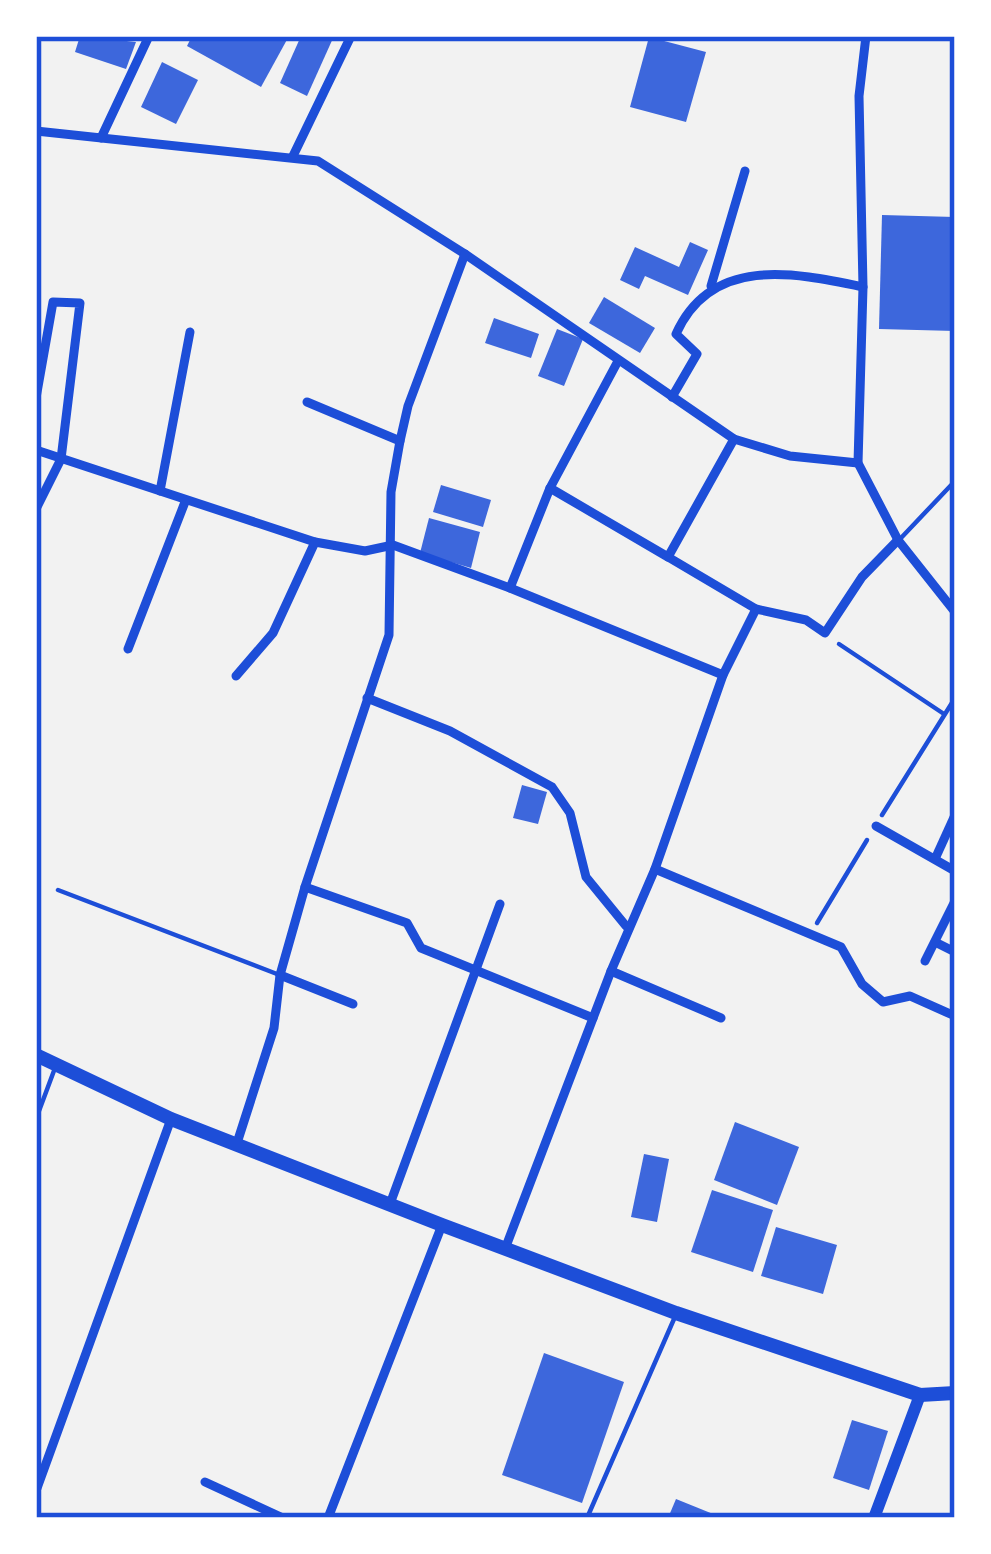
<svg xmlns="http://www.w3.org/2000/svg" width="991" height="1554" font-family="Commissioner,sans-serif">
<rect width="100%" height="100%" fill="#f2f2f2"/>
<g fill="#3d67dc">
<path d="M80,36L136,42L126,69L75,52Z"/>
<path d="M192,36H289L261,87L187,46Z"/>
<path d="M301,36H334L307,96L280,83Z"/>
<path d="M649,37L706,52L686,122L630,107Z"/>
<path d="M162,62L198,80L176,124L141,107Z"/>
<path d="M882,215L955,217V331L879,329Z"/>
<path d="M690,242L708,250L688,295L645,276L639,289L620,280L635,247L679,267Z"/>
<path d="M604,297L655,328L640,353L589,323Z"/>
<path d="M494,318L539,334L531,358L485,343Z"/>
<path d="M557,329L583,339L564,386L538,376Z"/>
<path d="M441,485L491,500L483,527L433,512Z"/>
<path d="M429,518L480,532L471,568L420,553Z"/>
<path d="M522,785L547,792L538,824L513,818Z"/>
<path d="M735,1122L799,1147L777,1205L714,1180Z"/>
<path d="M644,1154L669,1159L657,1222L631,1217Z"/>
<path d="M712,1190L773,1210L753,1272L691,1252Z"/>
<path d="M776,1227L837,1245L823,1294L761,1276Z"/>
<path d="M544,1353L624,1382L582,1503L502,1475Z"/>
<path d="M852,1420L888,1431L869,1490L833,1478Z"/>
<path d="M676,1499L723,1518H668Z"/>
</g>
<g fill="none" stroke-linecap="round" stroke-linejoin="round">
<g stroke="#1d4ed8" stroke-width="4.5">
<path d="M839,644L944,714"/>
<path d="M882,815L955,698"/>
<path d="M817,923L867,840"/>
</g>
<g stroke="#1d4ed8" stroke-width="4.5">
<path d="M901,538L955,481"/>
<path d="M58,890L277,974"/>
<path d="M36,1119L55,1068"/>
<path d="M587,1518L674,1319"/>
</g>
<g stroke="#1d4ed8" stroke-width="9">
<path d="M866,36L859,96L863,287L858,463L898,540L955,612"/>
<path d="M36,131L318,161L465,254L734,439L790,456L858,463"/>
<path d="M955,137V173"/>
<path d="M101,138L149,36"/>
<path d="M293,156L351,36"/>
<path d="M711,286L745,171"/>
<path d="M618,361L550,488L510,588L723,675"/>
<path d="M672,397L697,354L676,334C711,256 792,272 863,287"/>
<path d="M36,398L53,302L80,303L61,459L36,509"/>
<path d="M307,402L400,441"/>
<path d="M734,439L668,557L756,609L806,620L825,633L862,577L898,540"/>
<path d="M36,450L315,542L365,551L393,545L510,588"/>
<path d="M550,488L668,557"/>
<path d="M160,491L190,332"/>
<path d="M128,649L185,502"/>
<path d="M236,676L273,633L315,542"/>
<path d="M367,698L450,731L552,787L570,813L586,877L626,926"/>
<path d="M876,826L955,871"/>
<path d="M935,859L955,815"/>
<path d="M655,869L841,947L862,984L883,1002L910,996L955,1016"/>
<path d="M305,887L407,923L421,948L593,1018"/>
<path d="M935,942L955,952"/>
<path d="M925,961L955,901"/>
<path d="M280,975L353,1004"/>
<path d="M721,1018L611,971L655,869L723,675L756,609"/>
<path d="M237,1143L274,1028L280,975L305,887L389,635L391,492L400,441L408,406L465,254"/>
<path d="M390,1204L500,904"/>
<path d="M505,1249L611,971"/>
<path d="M205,1482L283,1518"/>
<path d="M36,1491L171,1119"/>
<path d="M328,1518L442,1225"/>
</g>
<path stroke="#1d4ed8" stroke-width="12" d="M874,1518L920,1395"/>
<path stroke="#1d4ed8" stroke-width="14" d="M36,1055L171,1119L442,1225L676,1313L920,1395L955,1393"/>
</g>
<rect width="991" height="1554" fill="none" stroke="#ffffff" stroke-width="78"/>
<rect x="39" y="39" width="913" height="1476" fill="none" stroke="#1d4ed8" stroke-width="4.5"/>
</svg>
